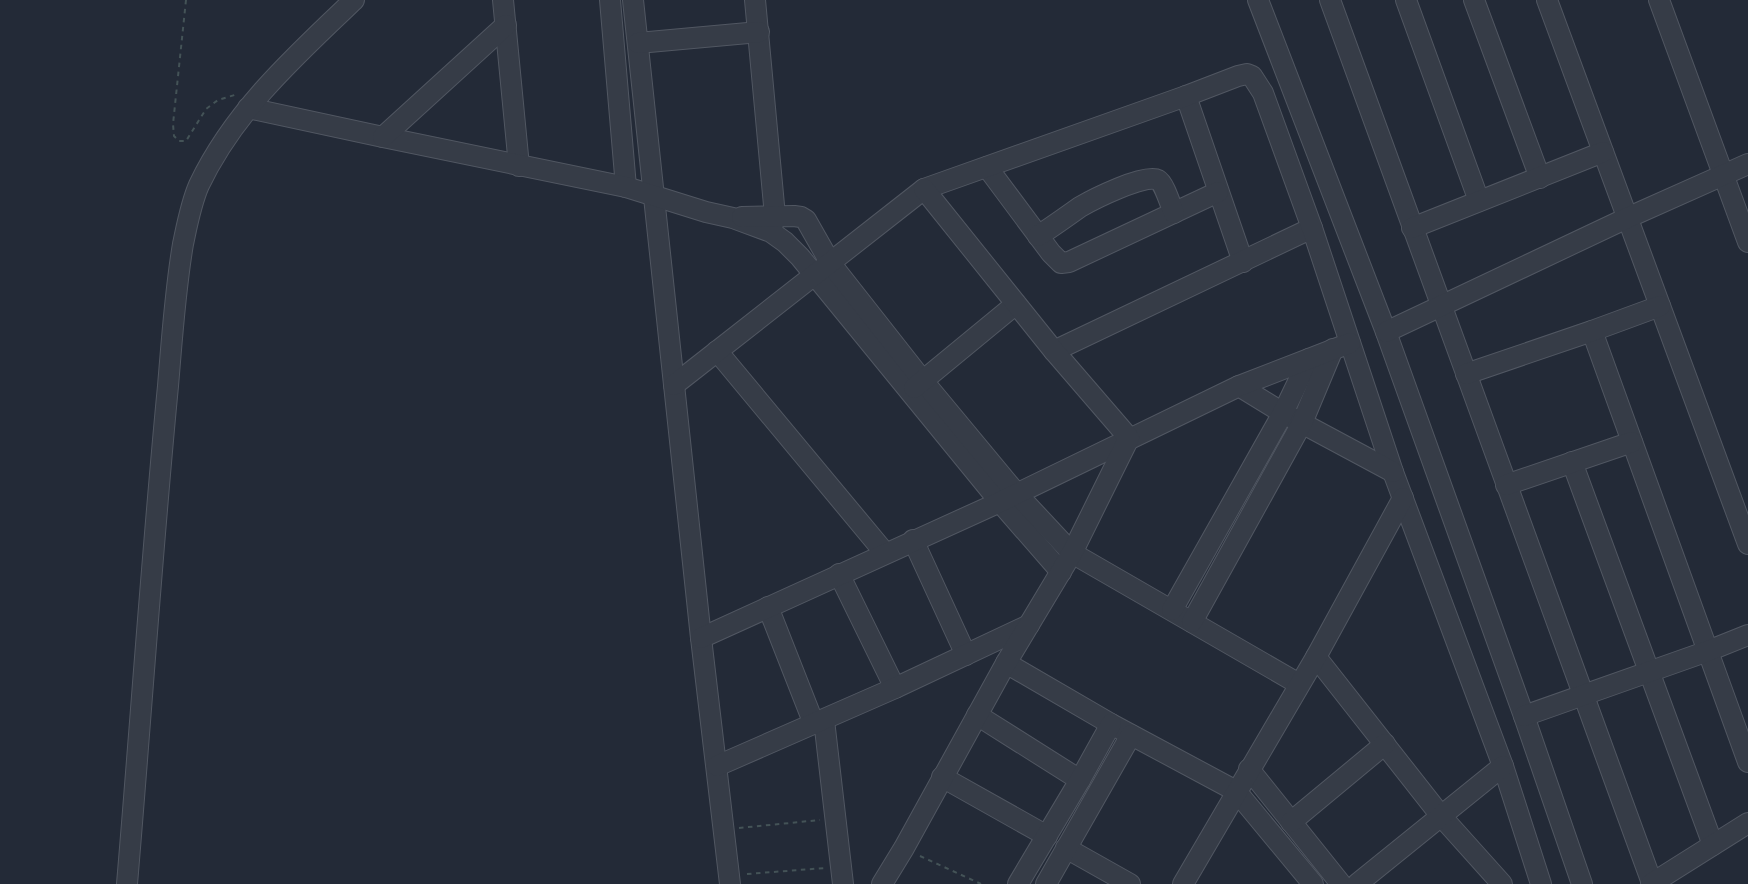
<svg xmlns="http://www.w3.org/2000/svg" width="1748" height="884" font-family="'Asap Condensed',sans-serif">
<rect width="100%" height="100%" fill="#232a37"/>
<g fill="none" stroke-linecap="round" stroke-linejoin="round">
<defs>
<g id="minor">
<path d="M503,0L519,166"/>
<path d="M610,0L626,187"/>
<path d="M633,0L701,638L730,884"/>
<path d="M755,0L775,216L772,227"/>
<path d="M1258,0L1386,332L1524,716L1582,884"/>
<path d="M1330,0C1436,295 1546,588 1652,883"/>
<path d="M1406,0L1479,201"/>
<path d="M1474,0L1540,178"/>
<path d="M1547,0L1748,544"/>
<path d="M1659,0L1748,242"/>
<path d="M638,43L759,32"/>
<path d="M1186,96L1243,262"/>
<path d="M248,108L383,137L626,187L706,212L733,218L771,232L785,242L800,257L1000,502L1061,572"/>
<path d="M383,137L506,25"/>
<path d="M987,167L1051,253L1061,263L1069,262L1218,192"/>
<path d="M742,217L794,216L801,217L806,220L831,264L923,381L1016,493L1072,553L1299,684"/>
<path d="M1412,228L1603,152"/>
<path d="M1038,236C1052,227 1066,217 1080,207C1092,200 1145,173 1158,180C1164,183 1171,206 1174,213"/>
<path d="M1592,331L1748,762"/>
<path d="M1386,332L1627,218L1748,164"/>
<path d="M717,351L885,553"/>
<path d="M1054,351L1312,228"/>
<path d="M1466,374L1592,331L1660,306"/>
<path d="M674,385L924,189L1186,96L1238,76L1247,74L1252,76L1263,93L1312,228L1393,472L1503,766L1541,884"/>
<path d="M1239,386L1283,413L1393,472"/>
<path d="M914,388L1016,304"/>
<path d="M1572,462L1713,845"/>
<path d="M1506,485L1632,442"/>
<path d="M913,540L966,655"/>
<path d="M839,574L895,688"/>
<path d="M768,607L814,724"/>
<path d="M1172,610L1283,413L1309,359"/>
<path d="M1192,622L1302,423L1333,349"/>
<path d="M701,638L1000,502L1239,386L1350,343"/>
<path d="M1316,657L1441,816L1502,884"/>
<path d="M1006,663L1111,724L1236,791L1313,884"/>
<path d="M977,715L1080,780"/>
<path d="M1524,716L1708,651L1748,635"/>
<path d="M824,720L843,884"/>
<path d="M717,766L895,688L1029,625"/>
<path d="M1249,769L1341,884"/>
<path d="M942,777L1047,836"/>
<path d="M1291,822L1385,744"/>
<path d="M1066,848L1130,884"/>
<path d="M127,884C141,718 152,552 168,386C172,339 175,291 183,244C187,225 191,203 199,185C234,111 296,55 354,0"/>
<path d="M882,884L904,848L1006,663L1072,553L1129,438L1054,351L924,189"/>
<path d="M1018,884L1080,780L1111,724"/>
<path d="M1046,884L1131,735"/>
<path d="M1183,884L1316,657L1403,498"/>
<path d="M1357,884L1503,766"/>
<path d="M1651,884L1748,823"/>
</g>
</defs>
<use href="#minor" stroke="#515762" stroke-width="22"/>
<g stroke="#445357" stroke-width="2" stroke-dasharray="4.5 4.5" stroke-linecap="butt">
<path d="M186,0L173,124L174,136L179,141H186L206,109L218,100L238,94"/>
<path d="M739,828L820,820"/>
<path d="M920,856L981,884"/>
<path d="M747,874L825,868"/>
</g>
<use href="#minor" stroke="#363c47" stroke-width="20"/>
</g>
</svg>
